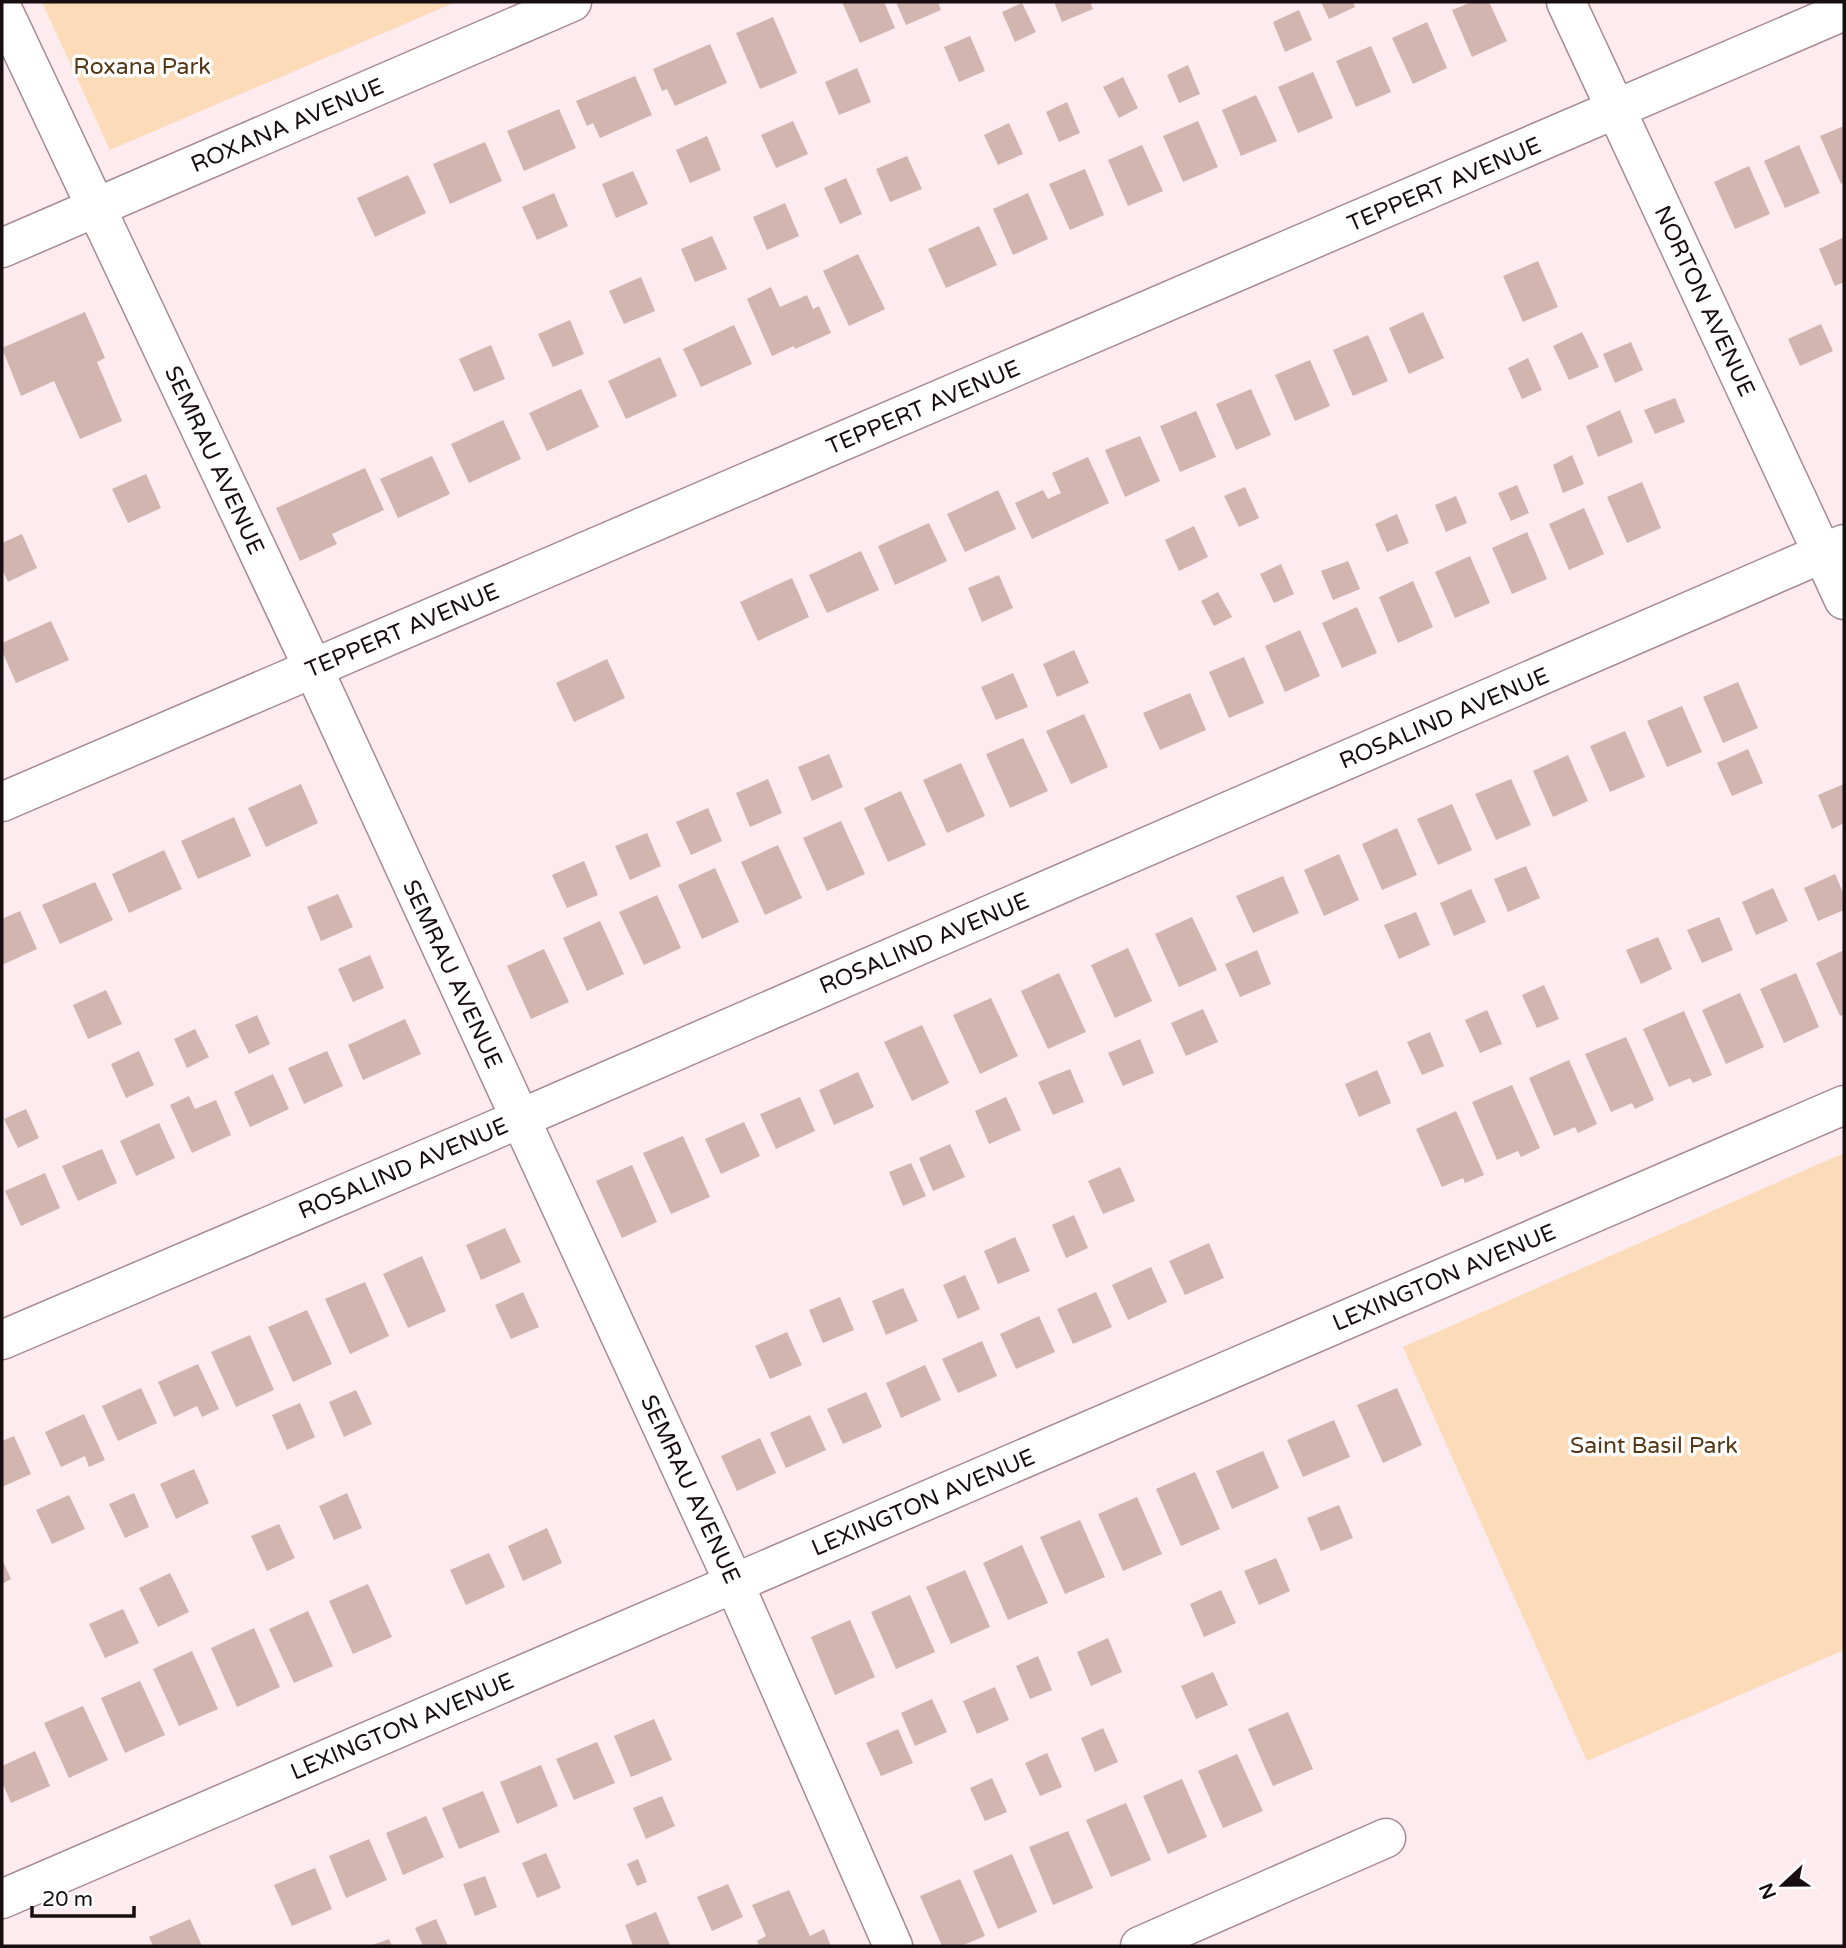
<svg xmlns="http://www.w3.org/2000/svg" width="1846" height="1948" font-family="'Varela Round',sans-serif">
<rect width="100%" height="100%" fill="#fdebf0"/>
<g fill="#fbdbb8">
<path d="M42,2H456L110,150Z"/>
<path d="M1844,1153V1650L1587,1761L1403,1347Z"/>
</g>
<g fill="#d2b5ae">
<path d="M842,2H884L895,28L860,43Z"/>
<path d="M896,2H938L941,10L906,25Z"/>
<path d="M1054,2H1090L1093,9L1062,22Z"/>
<path d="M1321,2H1353L1355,7L1329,19Z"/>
<path d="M1472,2H1489L1507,41L1472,57L1452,10Z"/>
<path d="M1022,3L1036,32L1015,42L1002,12Z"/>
<path d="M1299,10L1312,40L1285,52L1273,22Z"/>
<path d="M773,17L797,73L760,89L736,33Z"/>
<path d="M1427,22L1447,68L1413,84L1392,38Z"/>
<path d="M970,36L985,71L959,82L944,47Z"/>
<path d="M710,44L727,83L675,106L667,89L662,91L653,69Z"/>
<path d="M1371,46L1391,92L1356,107L1336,61Z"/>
<path d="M1188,65L1200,94L1179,103L1167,75Z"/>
<path d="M857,68L871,102L839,115L825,82Z"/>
<path d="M1313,72L1333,118L1298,133L1278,87Z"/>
<path d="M635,76L652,115L600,138L593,123L587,126L576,101Z"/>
<path d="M1123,77L1138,108L1119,118L1103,87Z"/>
<path d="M1256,95L1277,141L1241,156L1222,110Z"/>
<path d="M1067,102L1080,133L1059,142L1046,112Z"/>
<path d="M559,109L576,148L524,171L507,131Z"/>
<path d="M793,121L808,154L776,168L761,135Z"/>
<path d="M1198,121L1218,167L1183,182L1163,136Z"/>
<path d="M1009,123L1023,154L998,165L984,135Z"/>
<path d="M1844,126V182L1841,184L1820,136Z"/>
<path d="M707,136L721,170L690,183L676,150Z"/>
<path d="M485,142L502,181L450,204L433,164Z"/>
<path d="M1142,145L1163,191L1128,206L1108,160Z"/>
<path d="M1799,145L1820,193L1785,208L1764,161Z"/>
<path d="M907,156L922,189L890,202L876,169Z"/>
<path d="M1749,166L1770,214L1735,229L1714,182Z"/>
<path d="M1085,169L1104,215L1070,230L1049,184Z"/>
<path d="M633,171L648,204L616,218L602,184Z"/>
<path d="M408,175L426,213L375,237L357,198Z"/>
<path d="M846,178L862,214L840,224L824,188Z"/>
<path d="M554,193L568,226L537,240L522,207Z"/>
<path d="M1028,193L1048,239L1013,255L993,209Z"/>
<path d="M785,203L799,236L767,250L753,217Z"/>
<path d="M979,226L997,265L946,288L928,249Z"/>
<path d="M712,236L727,269L695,282L681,249Z"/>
<path d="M1844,237V282L1835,286L1819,249Z"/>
<path d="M858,254L885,309L849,326L823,271Z"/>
<path d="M1538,261L1558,307L1523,322L1503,276Z"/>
<path d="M641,277L655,311L624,324L609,291Z"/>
<path d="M771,287L780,307L807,295L813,309L819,306L831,333L795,349L794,346L772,356L747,299Z"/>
<path d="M85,312L105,358L97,362L122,421L80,439L54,381L21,396L2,348Z"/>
<path d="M1423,312L1444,358L1409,374L1389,328Z"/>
<path d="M570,320L584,354L553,367L538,334Z"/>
<path d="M1821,324L1833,351L1800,366L1788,339Z"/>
<path d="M734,325L752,364L701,387L683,349Z"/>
<path d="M1582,332L1599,367L1569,380L1553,346Z"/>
<path d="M1368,335L1388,381L1353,396L1333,350Z"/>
<path d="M1631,342L1643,370L1615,383L1603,354Z"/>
<path d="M491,345L505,379L474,392L459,359Z"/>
<path d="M660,357L677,396L626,419L608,381Z"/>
<path d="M1528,358L1542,390L1522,399L1508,368Z"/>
<path d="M1310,360L1330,406L1295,421L1275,375Z"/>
<path d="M581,389L599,427L547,451L529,413Z"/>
<path d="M1251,389L1271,435L1236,450L1216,404Z"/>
<path d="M1675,398L1685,422L1655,434L1644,410Z"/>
<path d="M1620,410L1633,442L1598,457L1586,426Z"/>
<path d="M1196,411L1216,457L1180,472L1160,426Z"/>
<path d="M503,420L521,459L469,483L451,444Z"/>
<path d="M1140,436L1160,481L1125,497L1105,450Z"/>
<path d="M1572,455L1584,484L1563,493L1553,465Z"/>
<path d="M432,456L450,494L398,518L380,479Z"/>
<path d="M1088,457L1109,503L1032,539L1015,503L1043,490L1048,499L1061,493L1052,473Z"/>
<path d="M365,468L384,510L332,534L337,544L300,561L276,508Z"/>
<path d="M146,474L161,508L128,523L112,489Z"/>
<path d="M1642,482L1661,528L1627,543L1607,497Z"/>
<path d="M1517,485L1529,513L1511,521L1498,493Z"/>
<path d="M1245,487L1259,518L1239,527L1224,496Z"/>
<path d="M998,490L1016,529L965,552L947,514Z"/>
<path d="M1456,496L1467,523L1446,532L1435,505Z"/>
<path d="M1584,508L1604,554L1569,570L1549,524Z"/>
<path d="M1397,514L1409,543L1387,552L1375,524Z"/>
<path d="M929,523L947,561L895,585L878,546Z"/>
<path d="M1194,526L1208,557L1179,571L1165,540Z"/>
<path d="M1527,532L1547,579L1512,594L1492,548Z"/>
<path d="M22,534L37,568L8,582L2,569V543Z"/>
<path d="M861,551L879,590L827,613L809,575Z"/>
<path d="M1470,556L1490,603L1455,618L1435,572Z"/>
<path d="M1348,561L1360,589L1333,600L1321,571Z"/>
<path d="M1281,564L1294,594L1274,603L1260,574Z"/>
<path d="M999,575L1013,608L982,622L968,588Z"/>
<path d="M792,578L809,617L758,641L740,602Z"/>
<path d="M1413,581L1433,627L1398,643L1379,597Z"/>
<path d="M1218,592L1232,617L1214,626L1201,601Z"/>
<path d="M1357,607L1377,653L1342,668L1322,623Z"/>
<path d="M51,621L69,660L16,683L2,651V643Z"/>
<path d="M1300,630L1320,676L1285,692L1265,646Z"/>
<path d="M1074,650L1089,683L1057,697L1043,664Z"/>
<path d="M1244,657L1264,703L1229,718L1209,672Z"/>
<path d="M607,659L625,698L574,722L556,683Z"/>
<path d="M1013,673L1028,707L996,720L981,687Z"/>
<path d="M1738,682L1758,728L1723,743L1703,697Z"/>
<path d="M1190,693L1206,730L1160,750L1143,713Z"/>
<path d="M1682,706L1702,752L1667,767L1647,721Z"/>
<path d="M1084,714L1108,767L1071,784L1046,731Z"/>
<path d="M1625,731L1645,777L1610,792L1590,746Z"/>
<path d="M1023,738L1048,791L1010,808L986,754Z"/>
<path d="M1748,749L1763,783L1732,796L1717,763Z"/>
<path d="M829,754L843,787L812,801L798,767Z"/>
<path d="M1568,755L1588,801L1553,817L1533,771Z"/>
<path d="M961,763L985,816L947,833L923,780Z"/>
<path d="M768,779L782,813L750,827L736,793Z"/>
<path d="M1511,779L1531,825L1496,840L1475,794Z"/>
<path d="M301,784L318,823L266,847L248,808Z"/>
<path d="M1844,784V823L1832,829L1818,795Z"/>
<path d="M901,791L926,845L888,862L864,808Z"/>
<path d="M1452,804L1472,850L1438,865L1417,819Z"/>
<path d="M708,808L722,841L691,855L676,822Z"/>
<path d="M234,817L251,856L198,879L181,841Z"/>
<path d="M841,821L865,874L827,891L803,838Z"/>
<path d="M1397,828L1417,875L1382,890L1362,844Z"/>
<path d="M647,833L661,866L630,880L615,846Z"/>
<path d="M778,845L802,898L765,915L741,862Z"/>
<path d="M164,850L182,889L129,913L112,874Z"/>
<path d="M1339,854L1359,900L1324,916L1304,870Z"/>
<path d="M584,861L598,895L567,908L552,875Z"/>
<path d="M1526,866L1540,898L1508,912L1494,879Z"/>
<path d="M715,868L739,922L702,939L678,885Z"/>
<path d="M1835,874L1844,895V910L1818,921L1804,888Z"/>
<path d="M1283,876L1299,913L1253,933L1236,896Z"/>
<path d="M95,882L113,920L60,944L42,905Z"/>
<path d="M1773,888L1788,921L1756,935L1742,902Z"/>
<path d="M1471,889L1486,922L1454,936L1440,903Z"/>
<path d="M338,894L353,927L321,941L307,907Z"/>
<path d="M657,895L681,948L644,965L619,912Z"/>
<path d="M20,911L37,949L2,965V919Z"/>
<path d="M1416,912L1430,945L1399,959L1384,925Z"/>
<path d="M1192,917L1217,970L1179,987L1155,934Z"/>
<path d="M1719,917L1733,950L1702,963L1687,930Z"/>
<path d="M600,921L624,974L587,991L563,938Z"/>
<path d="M1658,937L1672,969L1641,984L1626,950Z"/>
<path d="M1128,948L1152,1001L1115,1018L1091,965Z"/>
<path d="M544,949L569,1002L531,1019L507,966Z"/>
<path d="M1257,950L1271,984L1240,997L1225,964Z"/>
<path d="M1844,950V1014L1840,1016L1816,963Z"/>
<path d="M370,955L384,988L353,1002L338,969Z"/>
<path d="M1059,973L1086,1032L1048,1049L1021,991Z"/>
<path d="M1796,973L1819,1027L1784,1043L1760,989Z"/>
<path d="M1544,985L1559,1019L1537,1028L1522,995Z"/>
<path d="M106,990L122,1024L88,1039L73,1005Z"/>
<path d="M1740,993L1764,1047L1726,1064L1702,1010Z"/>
<path d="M991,998L1018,1056L980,1074L953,1015Z"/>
<path d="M1203,1009L1218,1042L1186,1056L1171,1023Z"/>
<path d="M1487,1010L1502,1044L1480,1053L1465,1020Z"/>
<path d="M1684,1011L1712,1075L1693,1083L1690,1078L1669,1087L1643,1029Z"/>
<path d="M257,1015L270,1044L249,1054L235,1025Z"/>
<path d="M405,1019L421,1054L363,1080L348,1045Z"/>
<path d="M922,1025L949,1083L912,1101L884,1042Z"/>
<path d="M195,1029L209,1057L187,1068L174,1039Z"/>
<path d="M1430,1032L1444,1066L1422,1075L1407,1042Z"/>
<path d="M1626,1037L1654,1100L1635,1109L1632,1103L1611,1112L1585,1054Z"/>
<path d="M1140,1039L1154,1073L1123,1086L1108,1053Z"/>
<path d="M139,1051L154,1085L126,1098L111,1064Z"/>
<path d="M327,1051L343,1086L304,1104L288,1068Z"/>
<path d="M1569,1060L1597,1124L1578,1133L1575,1127L1554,1136L1529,1078Z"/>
<path d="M1070,1069L1084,1102L1053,1115L1038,1082Z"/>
<path d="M1377,1070L1391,1103L1359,1117L1345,1084Z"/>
<path d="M858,1072L874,1107L834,1125L819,1090Z"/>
<path d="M273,1074L289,1109L250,1127L234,1092Z"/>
<path d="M1512,1085L1540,1148L1521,1157L1518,1151L1497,1160L1472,1102Z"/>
<path d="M189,1096L195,1109L216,1100L231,1135L192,1153L170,1105Z"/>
<path d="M800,1097L815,1131L776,1149L760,1114Z"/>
<path d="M1006,1097L1021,1130L989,1144L975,1111Z"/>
<path d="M26,1109L39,1138L18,1148L4,1119Z"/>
<path d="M1456,1111L1484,1175L1465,1183L1463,1178L1442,1187L1416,1129Z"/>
<path d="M744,1122L760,1156L721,1174L705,1139Z"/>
<path d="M159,1123L175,1158L136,1176L120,1141Z"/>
<path d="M683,1136L710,1197L671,1214L643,1153Z"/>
<path d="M950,1144L965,1177L933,1191L919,1158Z"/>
<path d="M102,1149L117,1183L78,1201L62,1166Z"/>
<path d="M911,1163L926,1196L903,1206L889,1172Z"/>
<path d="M632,1165L657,1222L622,1238L596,1181Z"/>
<path d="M1120,1167L1135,1201L1103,1214L1088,1181Z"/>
<path d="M45,1173L60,1208L21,1226L5,1191Z"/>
<path d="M1074,1215L1088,1248L1066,1258L1052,1225Z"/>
<path d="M505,1228L521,1262L481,1280L466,1245Z"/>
<path d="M1015,1237L1030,1271L998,1284L984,1251Z"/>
<path d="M1209,1243L1224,1278L1185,1295L1169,1261Z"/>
<path d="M422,1256L446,1311L408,1328L383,1274Z"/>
<path d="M1151,1267L1167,1302L1128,1320L1112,1285Z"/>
<path d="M965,1275L980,1309L958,1319L943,1285Z"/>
<path d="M365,1282L389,1336L350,1354L325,1299Z"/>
<path d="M903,1288L918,1321L886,1335L872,1301Z"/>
<path d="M523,1292L539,1327L511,1339L495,1305Z"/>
<path d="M1096,1292L1112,1327L1073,1344L1057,1309Z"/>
<path d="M840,1297L854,1330L823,1343L809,1310Z"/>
<path d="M307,1310L332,1364L293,1382L268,1327Z"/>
<path d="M1039,1316L1055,1352L1016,1369L1000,1334Z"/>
<path d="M787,1332L802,1365L770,1379L755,1346Z"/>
<path d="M250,1335L274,1390L236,1407L211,1352Z"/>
<path d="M982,1341L997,1376L958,1393L942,1359Z"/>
<path d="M198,1364L219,1409L202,1417L197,1406L174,1417L158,1382Z"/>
<path d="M925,1365L941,1400L901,1418L886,1383Z"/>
<path d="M141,1388L157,1423L118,1441L102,1406Z"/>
<path d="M1397,1388L1422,1445L1383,1463L1357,1405Z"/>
<path d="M356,1390L372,1424L344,1437L329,1402Z"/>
<path d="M866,1392L882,1427L843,1444L827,1409Z"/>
<path d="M300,1403L315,1437L287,1450L272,1415Z"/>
<path d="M84,1414L105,1460L89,1467L85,1456L61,1467L45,1432Z"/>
<path d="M810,1415L826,1450L786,1468L770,1433Z"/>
<path d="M1334,1420L1350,1457L1303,1477L1287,1440Z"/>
<path d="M14,1436L31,1474L2,1487V1441Z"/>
<path d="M760,1438L776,1473L737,1491L721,1456Z"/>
<path d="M1263,1451L1279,1488L1232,1509L1216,1471Z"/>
<path d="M194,1469L209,1503L176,1519L160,1484Z"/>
<path d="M1195,1472L1220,1529L1181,1546L1156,1489Z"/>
<path d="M134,1493L149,1527L125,1538L109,1504Z"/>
<path d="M347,1493L362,1528L334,1540L319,1506Z"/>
<path d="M69,1495L85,1529L52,1544L36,1510Z"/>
<path d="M1137,1497L1162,1554L1123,1571L1098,1514Z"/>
<path d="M1339,1505L1353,1538L1321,1551L1307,1518Z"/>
<path d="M1080,1520L1105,1577L1065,1594L1040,1537Z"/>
<path d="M279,1524L295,1558L267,1571L251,1536Z"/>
<path d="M547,1528L562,1563L523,1581L508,1546Z"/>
<path d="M1022,1545L1048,1603L1008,1620L983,1563Z"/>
<path d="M489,1553L505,1587L466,1605L450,1570Z"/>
<path d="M1276,1558L1290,1591L1259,1605L1244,1571Z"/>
<path d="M2,1559L11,1579L2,1584Z"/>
<path d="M965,1570L990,1627L951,1644L926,1587Z"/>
<path d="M170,1573L189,1612L158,1627L139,1588Z"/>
<path d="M368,1584L392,1637L353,1654L329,1601Z"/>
<path d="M1221,1590L1236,1623L1204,1637L1190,1604Z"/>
<path d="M910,1595L935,1652L896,1669L871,1612Z"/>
<path d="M123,1609L139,1643L105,1658L89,1624Z"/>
<path d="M308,1611L333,1666L294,1683L269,1629Z"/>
<path d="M850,1620L875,1677L835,1695L811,1637Z"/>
<path d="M254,1628L280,1687L237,1707L211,1648Z"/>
<path d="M1108,1638L1122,1672L1091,1686L1077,1652Z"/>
<path d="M192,1651L218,1709L179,1726L153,1669Z"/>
<path d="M1038,1656L1052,1690L1030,1699L1016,1666Z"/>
<path d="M1213,1672L1228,1705L1196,1719L1181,1686Z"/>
<path d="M140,1681L165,1735L125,1753L101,1698Z"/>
<path d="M995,1687L1009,1720L977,1734L963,1701Z"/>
<path d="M932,1699L947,1732L915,1746L901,1713Z"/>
<path d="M83,1706L108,1760L69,1778L44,1723Z"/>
<path d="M1288,1712L1313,1769L1273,1786L1248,1729Z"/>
<path d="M654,1719L672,1760L631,1777L614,1736Z"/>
<path d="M1103,1728L1118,1762L1095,1772L1081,1738Z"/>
<path d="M898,1729L913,1763L881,1776L866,1743Z"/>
<path d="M597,1742L615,1783L574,1800L556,1759Z"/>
<path d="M35,1751L50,1786L11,1803L2,1782V1766Z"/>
<path d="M1047,1753L1062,1787L1040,1796L1025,1763Z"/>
<path d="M1237,1754L1263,1811L1223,1828L1198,1771Z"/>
<path d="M541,1765L558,1806L517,1824L500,1782Z"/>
<path d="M992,1778L1007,1812L985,1821L970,1788Z"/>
<path d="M1182,1779L1207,1837L1168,1854L1143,1796Z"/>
<path d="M483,1791L500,1832L459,1849L442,1808Z"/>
<path d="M662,1796L675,1826L646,1839L633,1808Z"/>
<path d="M1126,1803L1151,1860L1111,1877L1086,1820Z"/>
<path d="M426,1816L444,1857L403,1875L386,1833Z"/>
<path d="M1068,1831L1093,1888L1053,1905L1029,1847Z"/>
<path d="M369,1839L387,1880L346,1898L329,1856Z"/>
<path d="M546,1853L561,1888L537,1898L522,1863Z"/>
<path d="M1012,1854L1037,1912L998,1929L973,1871Z"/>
<path d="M638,1859L647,1882L637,1886L627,1864Z"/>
<path d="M315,1868L332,1909L292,1926L274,1885Z"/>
<path d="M485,1876L497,1907L475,1916L463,1884Z"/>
<path d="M960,1879L985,1936L961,1946H942L920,1896Z"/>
<path d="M728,1884L743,1917L712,1931L697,1897Z"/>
<path d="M789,1890L810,1936L824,1929L831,1946H759L757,1941L766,1936L752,1905Z"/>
<path d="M656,1912L670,1945L633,1946L625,1925Z"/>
<path d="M190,1919L202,1946H153L149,1937Z"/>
<path d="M436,1919L448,1946H423L415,1928Z"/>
<path d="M389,1939L392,1946H370Z"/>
</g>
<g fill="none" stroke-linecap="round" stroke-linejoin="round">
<defs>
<g id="minor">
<path d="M1566,2L1844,600"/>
<path d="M2,8L313,668L734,1583L893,1946"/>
<path d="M2,248L572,2"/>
<path d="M2,802L1844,11"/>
<path d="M2,1340L487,1133L1844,544"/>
<path d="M2,1899L1844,1105"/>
<path d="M1140,1946L1386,1838"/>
</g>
</defs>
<use href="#minor" stroke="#a78b93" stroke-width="41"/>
<use href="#minor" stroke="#fff" stroke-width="38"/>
</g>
<g text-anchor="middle" stroke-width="7" stroke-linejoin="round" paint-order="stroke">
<g font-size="23" fill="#543815" stroke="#fff">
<text x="142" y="74">Roxana Park</text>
<text x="1654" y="1453">Saint Basil Park</text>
</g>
<g font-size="23" fill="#180e11" stroke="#fff">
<text transform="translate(287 125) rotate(-23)" y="8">ROXANA AVENUE</text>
<text transform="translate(1444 184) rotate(-23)" y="8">TEPPERT AVENUE</text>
<text transform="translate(1705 301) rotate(65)" y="8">NORTON AVENUE</text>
<text transform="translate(923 407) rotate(-23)" y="8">TEPPERT AVENUE</text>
<text transform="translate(215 460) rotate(65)" y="8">SEMRAU AVENUE</text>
<text transform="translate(402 630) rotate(-23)" y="8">TEPPERT AVENUE</text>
<text transform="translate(1444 718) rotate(-23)" y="8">ROSALIND AVENUE</text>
<text transform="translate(924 943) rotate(-23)" y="8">ROSALIND AVENUE</text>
<text transform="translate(453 974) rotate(65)" y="8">SEMRAU AVENUE</text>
<text transform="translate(403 1168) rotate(-23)" y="8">ROSALIND AVENUE</text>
<text transform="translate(1444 1277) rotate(-23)" y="8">LEXINGTON AVENUE</text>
<text transform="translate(691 1489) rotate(65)" y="8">SEMRAU AVENUE</text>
<text transform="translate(923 1502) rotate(-23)" y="8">LEXINGTON AVENUE</text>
<text transform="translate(402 1726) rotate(-23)" y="8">LEXINGTON AVENUE</text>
</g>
</g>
<rect width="1846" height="1948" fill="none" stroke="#180e11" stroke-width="7"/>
<g transform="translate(1783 1885) rotate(248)" stroke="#ffffff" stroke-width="5" paint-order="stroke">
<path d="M0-5L12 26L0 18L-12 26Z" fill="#180e11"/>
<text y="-10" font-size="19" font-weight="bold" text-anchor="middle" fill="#180e11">N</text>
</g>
<path d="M32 1906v10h102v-10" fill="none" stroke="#180e11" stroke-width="3.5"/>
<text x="42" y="1906" font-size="21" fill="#180e11" stroke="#ffffff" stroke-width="5" paint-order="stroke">20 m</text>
</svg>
